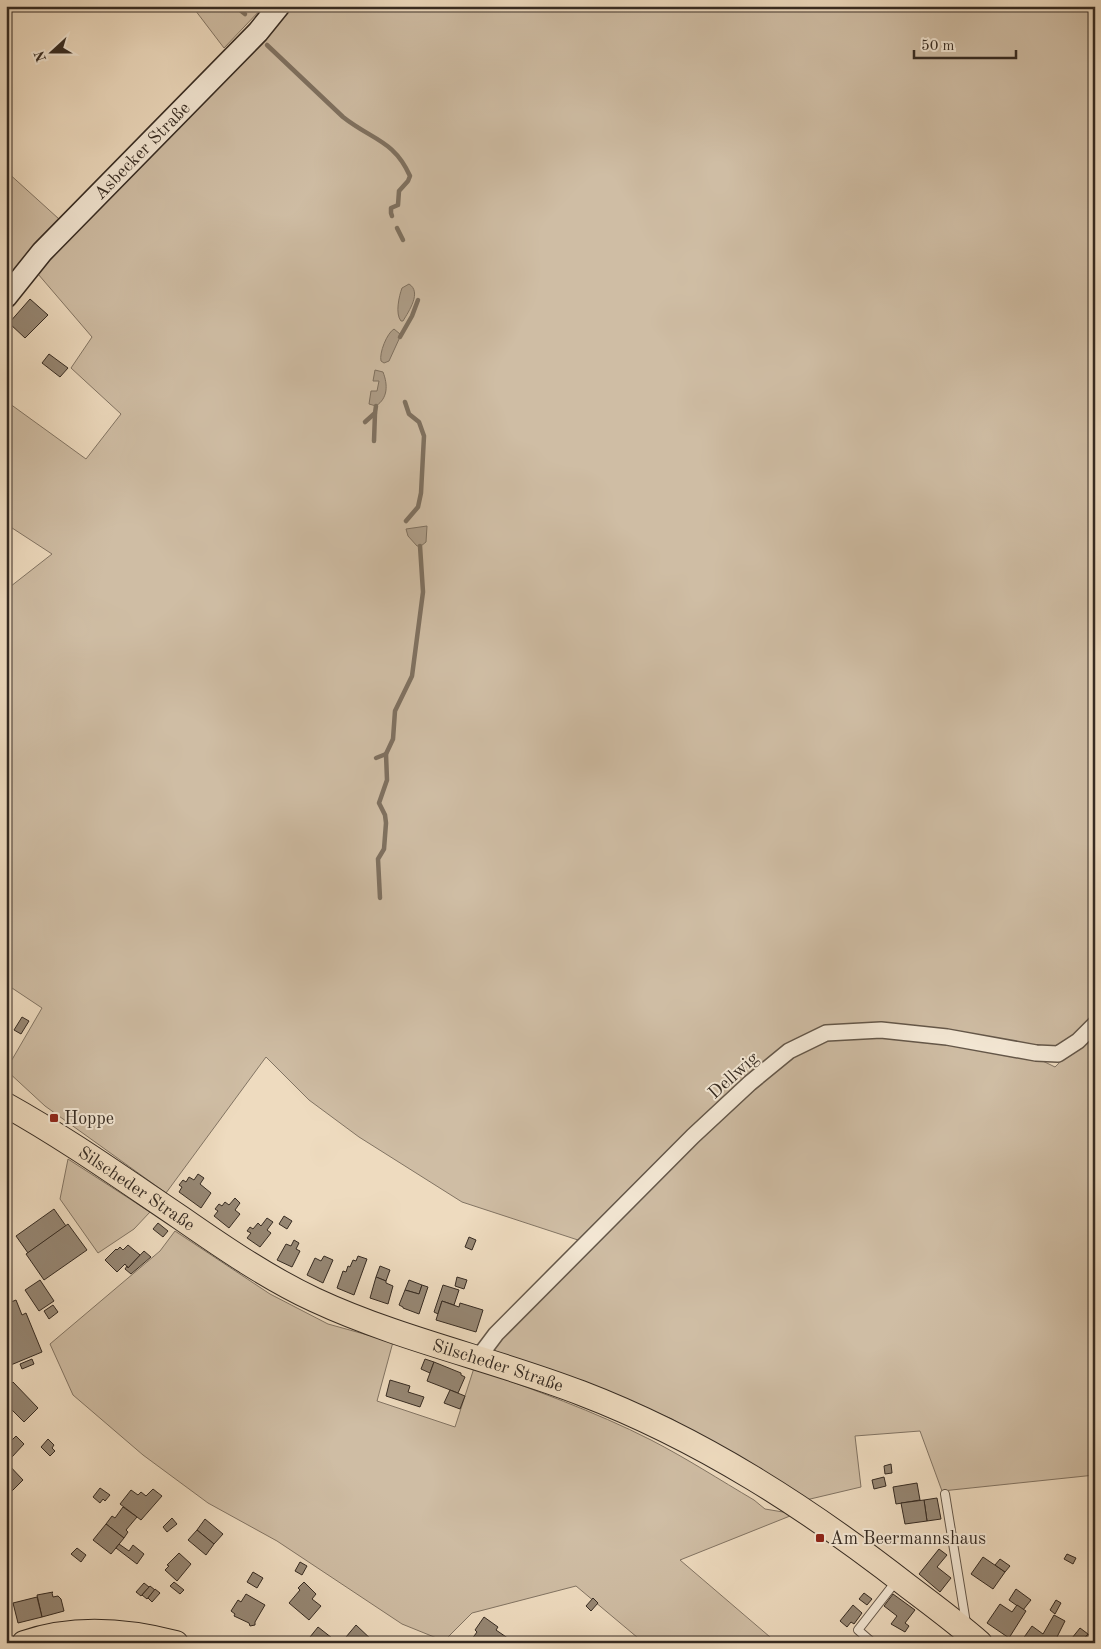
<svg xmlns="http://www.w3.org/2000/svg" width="1101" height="1649" font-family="'Old Standard TT',serif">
<rect width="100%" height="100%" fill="#eedbbf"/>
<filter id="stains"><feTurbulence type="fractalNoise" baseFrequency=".004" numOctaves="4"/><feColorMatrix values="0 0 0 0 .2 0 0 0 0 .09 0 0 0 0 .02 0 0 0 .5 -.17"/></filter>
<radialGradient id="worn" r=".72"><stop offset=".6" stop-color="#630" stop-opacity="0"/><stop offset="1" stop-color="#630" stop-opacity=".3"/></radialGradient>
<g fill="#cfbda4" stroke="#827463">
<path d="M192,6H264L224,48Z"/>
<path d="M287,6H1095V1019L1057,1050L1010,1045L1055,1067L1095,1028V1475L942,1491L920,1431L855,1436L861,1487L806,1500L672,1419L576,1379L494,1352L492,1347L581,1241L462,1202L359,1137L309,1100L266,1057L166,1193L45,1106L6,1070L42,1008L6,984V590L52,554L6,524V401L86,459L121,414L71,368L92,337L38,274L51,256Z"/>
<path d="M6,171L59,219L17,267L6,283Z"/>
<path d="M68,1159L150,1212L134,1229L98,1253L60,1199Z"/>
<path d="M175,1231L270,1294L328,1324L393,1342L377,1401L455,1427L474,1368C534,1390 594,1411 651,1440C686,1458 720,1480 754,1500L765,1509L795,1514L680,1560L777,1643H644L576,1586L472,1613L444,1641L402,1624L277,1541L208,1503L143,1455L73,1395L50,1344L160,1251Z"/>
</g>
<g fill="#af9f8a" stroke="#7f7160">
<path d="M409,284C422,292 409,311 403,321H401C395,314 399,296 402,288Z"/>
<path d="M394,329L400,334V337L389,361L384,363L381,361C379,353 387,333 394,329Z"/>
<path d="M375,370L383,372C388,385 388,398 376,406L369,404L371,391H377L379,381H373Z"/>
<path d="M427,526L426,542L421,546H417L408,536L406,529Z"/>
</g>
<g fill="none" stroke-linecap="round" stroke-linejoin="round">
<g stroke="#7f7160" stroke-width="4.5">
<path d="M235,6L245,14"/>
<path d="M267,45L343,117C372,140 394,140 410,176L408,181L399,191L398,205L391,208V213L392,216"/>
<path d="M397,228L403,240"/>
<path d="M400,337L412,316L418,300"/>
<path d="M405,402L409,414L419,422L424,436L421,493L418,507L406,521"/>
<path d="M365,422L375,413L376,406"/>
<path d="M374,441L375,413"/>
<path d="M376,758L386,754"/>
<path d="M380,898L378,859L384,849L386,823L385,815L379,803L387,780L386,754L393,739L395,711L412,676L423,592L420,546"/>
</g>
</g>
<g fill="#968774" stroke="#362b22">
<path d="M30,299L48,315L25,338L9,323Z"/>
<path d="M49,354L68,368L60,377L42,363Z"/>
<path d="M22,1017L29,1021L21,1034L14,1030Z"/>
<path d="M198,1174L204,1178L200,1184L211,1193L201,1208L179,1192L182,1187L179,1185L183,1180L186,1182L189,1177L194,1180Z"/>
<path d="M235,1198L240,1203L235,1210L240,1214L229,1228L214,1216L218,1211L215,1209L219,1204L222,1206L225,1202L229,1205Z"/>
<path d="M54,1209L66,1226L28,1253L16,1236Z"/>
<path d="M284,1216L292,1221L287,1229L279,1224Z"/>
<path d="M267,1218L273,1222L267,1230L271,1233L260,1247L247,1238L251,1233L247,1231L250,1227L253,1229L258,1223L261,1226Z"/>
<path d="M158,1223L168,1231L163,1237L153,1229Z"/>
<path d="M68,1224L87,1250L44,1280L26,1254Z"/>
<path d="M469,1237L476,1240L472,1250L465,1247Z"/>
<path d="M294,1240L299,1243L296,1249L300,1251L292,1267L277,1260L286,1244L291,1246Z"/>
<path d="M128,1245L140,1255L128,1268L125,1264L117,1272L105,1260L116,1249L117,1250L120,1247L123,1250Z"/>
<path d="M144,1251L151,1257L131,1274L125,1269L127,1266L128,1268Z"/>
<path d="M324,1256L333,1260L323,1283L307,1275L315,1258L321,1261Z"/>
<path d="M358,1256L367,1259L354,1295L337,1288L343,1271L346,1272L348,1266L350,1267L353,1260L356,1261Z"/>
<path d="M380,1266L390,1270L386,1281L376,1277Z"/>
<path d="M376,1277L386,1281V1283L393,1286L388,1304L370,1298Z"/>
<path d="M457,1277L467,1280L464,1289L455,1286Z"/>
<path d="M40,1280L54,1301L39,1311L25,1290Z"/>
<path d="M409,1280L422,1285L419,1294L405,1290Z"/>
<path d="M422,1285L428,1287L419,1314L403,1308V1307L399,1305L405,1290L419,1294Z"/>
<path d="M443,1285L459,1290L454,1305L442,1301L438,1314L434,1312Z"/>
<path d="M16,1300L22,1315L26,1313L42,1352L6,1367V1304Z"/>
<path d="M442,1301L459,1307L460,1303L483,1310L476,1332L436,1320Z"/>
<path d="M53,1305L58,1312L49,1319L44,1311Z"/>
<path d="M32,1359L34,1364L22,1369L20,1364Z"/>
<path d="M425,1359L434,1362L430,1373L421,1369Z"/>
<path d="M434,1362L461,1373V1375L465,1377L458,1393L427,1381Z"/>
<path d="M390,1380L410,1386L408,1392L424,1397L420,1407L386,1396Z"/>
<path d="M13,1382L38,1408L24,1422L6,1404V1388Z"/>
<path d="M450,1390L465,1396L460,1409L444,1403Z"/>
<path d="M16,1436L24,1444L12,1457L6,1452V1446Z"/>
<path d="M48,1439L54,1445L52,1448L55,1451L50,1456L41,1447Z"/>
<path d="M6,1462L23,1480L6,1497Z"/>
<path d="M891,1464L892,1473L885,1474L884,1466Z"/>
<path d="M884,1477L886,1486L874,1489L872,1480Z"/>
<path d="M917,1483L920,1500L896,1504L893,1487Z"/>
<path d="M100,1488L110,1495L105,1501L103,1499L100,1503L93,1497Z"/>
<path d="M153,1489L162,1496L141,1520L120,1504L131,1490L138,1495L141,1492L146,1496Z"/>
<path d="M937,1498L941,1519L927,1521L924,1500Z"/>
<path d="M924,1500L927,1521L905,1524L901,1503Z"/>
<path d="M123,1507L137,1517L126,1530L128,1532L124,1538L106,1524L112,1516L115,1518Z"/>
<path d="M172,1518L177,1524L167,1532L163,1527Z"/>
<path d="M205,1519L223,1534L214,1544L197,1530Z"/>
<path d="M106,1524L124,1538L111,1554L93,1540Z"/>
<path d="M197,1530L214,1544L206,1555L188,1540Z"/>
<path d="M119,1544L129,1551L133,1545L144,1554L137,1564L116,1548Z"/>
<path d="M77,1548L86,1555L81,1562L71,1554Z"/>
<path d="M939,1549L947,1555L937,1567L951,1578L940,1592L919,1574Z"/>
<path d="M179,1553L191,1564L177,1581L165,1570L169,1566L167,1565Z"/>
<path d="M1067,1554L1076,1558L1073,1564L1064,1559Z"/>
<path d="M983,1557L1005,1572L993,1589L971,1574Z"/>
<path d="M1000,1559L1010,1566L1005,1572L995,1565Z"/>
<path d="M300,1562L307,1566L302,1575L295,1571Z"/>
<path d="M253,1572L263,1578L257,1588L247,1582Z"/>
<path d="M174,1582L184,1590L180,1594L170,1586Z"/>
<path d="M304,1582L316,1594L312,1599L321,1606L309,1620L289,1603L300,1590L298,1588Z"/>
<path d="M144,1583L149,1587L141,1596L136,1592Z"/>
<path d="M150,1586L155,1590L147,1599L142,1595Z"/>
<path d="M155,1589L160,1593L152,1602L148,1598Z"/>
<path d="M1016,1589L1031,1600L1023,1610L1009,1600Z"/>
<path d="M53,1592L52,1593L53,1597L58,1596L61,1599L64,1611L42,1617L37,1595Z"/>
<path d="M864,1593L872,1599L867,1605L859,1599Z"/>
<path d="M246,1594L265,1605L255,1622V1625L250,1626L249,1623L234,1616L235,1614L231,1611L238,1600L241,1602Z"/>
<path d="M893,1594L915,1610L905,1623L909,1626L905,1632L891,1624L897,1616L884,1606Z"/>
<path d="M37,1597L42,1617L18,1623L13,1603Z"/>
<path d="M593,1598L598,1603L591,1611L586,1606Z"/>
<path d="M1056,1600L1061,1603L1055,1614L1050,1610Z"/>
<path d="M1000,1604L1012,1612L1017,1605L1026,1611L1009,1638L987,1623Z"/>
<path d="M853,1605L862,1613L854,1624L851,1622L847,1627L840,1621Z"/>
<path d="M1054,1615L1065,1621L1054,1643H1020L1032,1626L1043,1634Z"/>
<path d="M484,1617L498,1627L496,1630L512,1641L511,1643H469L477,1632L475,1630Z"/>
<path d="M356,1625L374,1642V1643H341Z"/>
<path d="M318,1627L332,1638L328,1643H307L306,1642Z"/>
<path d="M1080,1628L1088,1634L1080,1643H1068Z"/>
<path d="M1088,1634L1095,1640L1092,1643H1080Z"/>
</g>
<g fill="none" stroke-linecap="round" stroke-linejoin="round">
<defs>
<g id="service">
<path d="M945,1494L966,1623"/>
<path d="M873,1643L858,1630L897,1580"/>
</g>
<path id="minor" d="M478,1358L496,1334L693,1136L750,1083L789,1051L826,1033L881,1030L947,1037L1036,1053L1058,1054L1078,1041L1095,1024"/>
<g id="secondary">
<path id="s1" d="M6,297L42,252L258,32L279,6"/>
</g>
<g id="primary">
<path id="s2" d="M6,1105C67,1139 123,1179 181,1218C224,1248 268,1278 315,1300C401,1340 493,1359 581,1393C701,1439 808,1508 909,1587C933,1605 957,1623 980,1643"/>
<path d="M24,1643C73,1626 126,1630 176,1643"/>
</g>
</defs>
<use href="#service" stroke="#645749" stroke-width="10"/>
<use href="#minor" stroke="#645749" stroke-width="18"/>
<use href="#secondary" stroke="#362b22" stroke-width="24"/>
<use href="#primary" stroke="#362b22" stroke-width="26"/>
<use href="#service" stroke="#f4e8d5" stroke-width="8"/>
<use href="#minor" stroke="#f4e8d5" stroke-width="15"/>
<use href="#secondary" stroke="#f4e8d5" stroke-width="21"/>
<use href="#primary" stroke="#eedbbf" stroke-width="24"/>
</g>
<g fill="#8f2418" stroke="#f4e8d5" stroke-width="2">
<rect x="49" y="1113" width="10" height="10" rx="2.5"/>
<rect x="815" y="1533" width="10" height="10" rx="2.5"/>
</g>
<g text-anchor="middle" stroke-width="4" stroke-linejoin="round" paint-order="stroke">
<g font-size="18" fill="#362b22" stroke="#f4e8d5">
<text dy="6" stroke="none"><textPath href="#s1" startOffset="200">Asbecker Straße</textPath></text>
<text transform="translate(733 1075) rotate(-42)" y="6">Dellwig</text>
<text dy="6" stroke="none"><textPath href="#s2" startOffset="155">Silscheder Straße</textPath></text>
<text dy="6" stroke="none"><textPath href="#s2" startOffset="560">Silscheder Straße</textPath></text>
</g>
<g font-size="18" fill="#362b22" stroke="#f4e8d5" text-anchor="start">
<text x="64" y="1124">Hoppe</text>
<text x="830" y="1544">Am Beermannshaus</text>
</g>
</g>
<rect width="1101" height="1649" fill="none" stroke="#eedbbf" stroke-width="25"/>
<rect x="8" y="8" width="1086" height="1634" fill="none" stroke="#362b22" stroke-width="2.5"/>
<rect x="12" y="12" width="1076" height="1624" fill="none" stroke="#362b22"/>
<g transform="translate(52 52) rotate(249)" stroke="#f4e8d5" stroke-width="4" paint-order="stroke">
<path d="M0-4L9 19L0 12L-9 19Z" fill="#362b22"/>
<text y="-8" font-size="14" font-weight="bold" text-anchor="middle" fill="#362b22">N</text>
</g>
<path d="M914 50v8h102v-8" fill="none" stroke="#362b22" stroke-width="2.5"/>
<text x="921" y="50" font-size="15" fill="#362b22" stroke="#f4e8d5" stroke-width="4" paint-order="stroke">50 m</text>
<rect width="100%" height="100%" filter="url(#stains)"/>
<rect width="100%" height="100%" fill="url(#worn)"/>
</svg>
